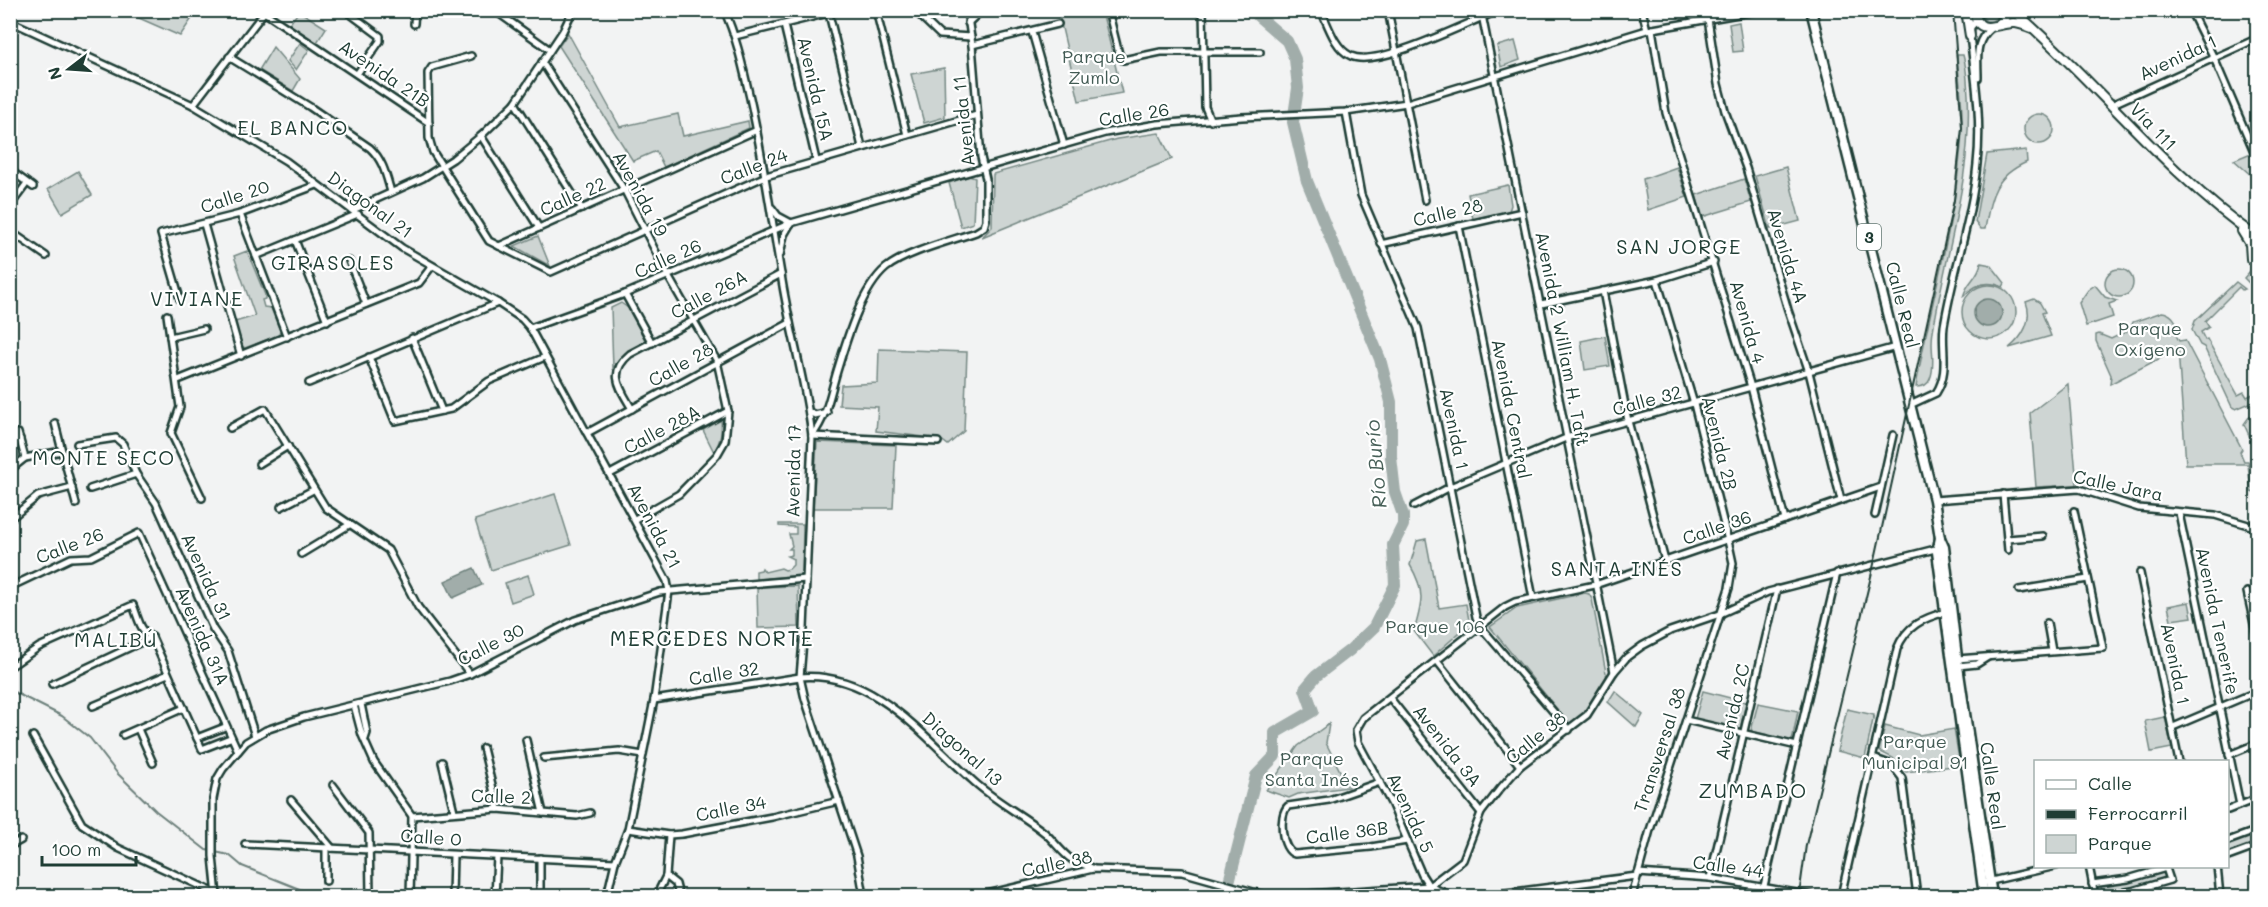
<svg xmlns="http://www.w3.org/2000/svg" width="2268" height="907" font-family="Mali,sans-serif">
<rect width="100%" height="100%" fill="#f2f3f3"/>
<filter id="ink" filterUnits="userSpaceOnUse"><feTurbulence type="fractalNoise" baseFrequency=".0167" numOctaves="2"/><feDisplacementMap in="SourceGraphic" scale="12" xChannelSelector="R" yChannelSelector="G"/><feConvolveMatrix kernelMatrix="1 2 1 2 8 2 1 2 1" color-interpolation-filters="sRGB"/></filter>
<g filter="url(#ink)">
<g fill="#ced5d3" stroke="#768984" stroke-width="1.5">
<path d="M123,11H197L180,36Z"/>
<path d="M299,11L326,28L316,44L288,26Z"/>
<path d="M1058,11H1102L1122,93L1079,101Z"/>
<path d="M1999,11L1997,17L1992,21H1986L1980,14V11Z"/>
<path d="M1739,22L1743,51L1733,52L1729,24Z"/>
<path d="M568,33L620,127L678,114L683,136L748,121L749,128L664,167L656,151L633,161L559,46Z"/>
<path d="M1515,41L1520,60L1501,67L1497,46Z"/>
<path d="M300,43L309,50L296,70L288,61Z"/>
<path d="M273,47L300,79L293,91L259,70Z"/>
<path d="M1957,55H1963C1967,68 1967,81 1968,95C1972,173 1949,241 1936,315C1934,324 1932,334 1932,343C1932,354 1935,368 1930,379C1928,385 1922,387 1916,387C1930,301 1958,216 1962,129C1963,104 1959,80 1957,55Z"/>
<path d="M944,68L945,117L924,123L911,74Z"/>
<circle cx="2039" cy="129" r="15"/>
<path d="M1159,133L1172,159L982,237L992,227L993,174L1117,139Z"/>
<path d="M2026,150L2027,162C1993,177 1991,197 1985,229H1980L1975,222L1987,154Z"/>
<path d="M2251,153L2255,162L2257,161V173L2253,177L2234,160Z"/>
<path d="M1677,167L1687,197L1648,210L1643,179Z"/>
<path d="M1786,167L1800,221L1770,229L1755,176Z"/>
<path d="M78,171L92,195L62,213L48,189Z"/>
<path d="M969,176L975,178L973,223L961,227L949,183Z"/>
<path d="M1744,179L1751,202L1702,217L1696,195Z"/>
<path d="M1508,185L1511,205L1509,211L1473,219L1468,194Z"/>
<path d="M538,236L550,266L514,246Z"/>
<path d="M247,251L265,295V299L262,300L264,307L271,308L280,331L279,335L245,348L241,346L235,322L255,316L234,256Z"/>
<path d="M1981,263L1991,265L2005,283L2003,287C1987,280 1974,284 1963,297C1968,279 1977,280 1981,263Z"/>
<path d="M2257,263V277L2252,280L2254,285L2252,286L2244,278Z"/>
<circle cx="2119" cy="283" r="14"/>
<path d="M2236,282L2245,289L2242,290L2239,287L2205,321L2209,327L2201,332L2205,340L2207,339L2238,395L2244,392L2247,397L2257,392V400L2236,409L2232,407L2204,347L2200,345L2192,330L2195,321Z"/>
<circle cx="1989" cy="312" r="27"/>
<path d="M2095,285L2105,297L2117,301L2109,304L2113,317L2086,326L2079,303L2088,290Z"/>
<path d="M2034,299L2040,303L2045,312L2042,313L2051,336L2009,348C2023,337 2033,320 2026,302Z"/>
<path d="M621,303L628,308L646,342L625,353L613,368L611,308Z"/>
<path d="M2162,312C2172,313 2175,320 2179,328L2175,333L2179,341L2185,340L2242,449L2240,452L2244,461H2248L2257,485V493L2251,492L2248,464H2186L2178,349L2110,384L2111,375L2096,341V335L2099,334L2111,339L2130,330L2133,322Z"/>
<path d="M1605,336L1610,366L1585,370L1581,341Z"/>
<path d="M879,349L967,352L964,431L948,445L940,439L876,431L878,407L839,405L841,385L878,383Z"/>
<path d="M2068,384L2077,485L2036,487L2030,413Z"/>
<path d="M2257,413V453L2244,424L2249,417Z"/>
<path d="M721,420C722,432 721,441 714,452L703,430Z"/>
<path d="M817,442L896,445L893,508H813Z"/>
<path d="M555,494L571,545L491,570L475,520Z"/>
<path d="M779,524H803L802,575L756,579V571L761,570L762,568L765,572L781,568L785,570L789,569L793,565V559L787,556L792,555V549H789L792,546L789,534H796V527L779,526Z"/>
<path d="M1426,539L1439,608L1466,604L1469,620L1468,625L1433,656L1414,631C1422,604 1426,592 1410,565L1417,541Z"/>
<path d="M528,575L534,594L511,602L505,583Z"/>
<path d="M798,586L799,627L758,628L757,587Z"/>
<path d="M1585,593L1589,594L1592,599L1607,678C1603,694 1586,715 1571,724L1566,720L1490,627L1517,608Z"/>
<path d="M2189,602L2192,617L2171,620L2168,606Z"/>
<path d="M1615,691L1643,715L1636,727L1608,702Z"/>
<path d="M1703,691L1746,702L1740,730L1695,719Z"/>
<path d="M1758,703L1798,711L1792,741L1751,731Z"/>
<path d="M1847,709L1874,715L1865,758L1837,751Z"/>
<path d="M2165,717L2172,748L2151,752L2145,721Z"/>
<path d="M1329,724L1326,743L1348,787L1298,794L1289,798L1266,790L1298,746Z"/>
<path d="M1885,726L1919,735L1954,729L1960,765L1906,772L1893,758L1879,751Z"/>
<path d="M2257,832V843L2228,855V843Z"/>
<path d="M2164,872L2166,879L2133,889L2102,894L2101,886L2133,881Z"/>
</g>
<g fill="#a1adaa" stroke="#6d807b" stroke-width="1.5">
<circle cx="1988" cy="313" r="14"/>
<path d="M474,568L482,585L453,598L445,581Z"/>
</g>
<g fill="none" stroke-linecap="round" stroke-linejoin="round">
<path stroke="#6d807b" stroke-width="2" d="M10,690L62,716L90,738L117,773L156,811L206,850L229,855L242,866L317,896"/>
<path stroke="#a1adaa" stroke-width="12" d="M1207,896L1219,893L1229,882L1256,776L1275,756V733L1313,711L1305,689L1316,676L1350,650L1374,627L1395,585L1393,545L1403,525V515L1395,492L1391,457V402L1380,359L1307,181L1293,122L1298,88L1295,59L1287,41L1258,16L1256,10"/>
<defs>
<g id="minor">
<path d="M261,10L429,123"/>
<path d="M345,10L380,36V41L357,74"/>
<path d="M455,10V13"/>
<path d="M494,10L550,50"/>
<path d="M724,10C737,38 743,68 750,98C763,157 771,215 781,274C789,329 806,382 812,436L804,629L800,677L805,699L857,856L864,896"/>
<path d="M828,10L862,147"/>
<path d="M876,10L907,135"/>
<path d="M914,10L940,35L971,37"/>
<path d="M1108,10L1119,54L1123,60L1161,52H1260"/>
<path d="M1203,10L1205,107L1211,121"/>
<path d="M1321,10C1328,25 1335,49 1351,56C1378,69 1470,21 1500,10"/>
<path d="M1388,10L1425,200"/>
<path d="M1481,10L1614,672"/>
<path d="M1642,10L1647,30"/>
<path d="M2190,10L2214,58L2256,156"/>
<path d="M1708,19L1718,84L1725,111L1746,168L1788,310L1809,372L1841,500"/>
<path d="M10,21L193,105L286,161L402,248L498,303L522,319L530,328L667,581L669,591L654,700L628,829L615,862L607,896"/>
<path d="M968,23L982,10"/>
<path d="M414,24L415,10"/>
<path d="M784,25L816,160"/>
<path d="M1652,29L1666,113L1751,387L1785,520"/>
<path d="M1032,32L1064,145"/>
<path d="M735,36L841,10"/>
<path d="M972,45L1058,24"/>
<path d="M471,56L432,67L428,73L429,138L433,152L489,241L551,272L766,176L977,115"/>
<path d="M229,57L310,107L370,148C383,160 386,175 391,192"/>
<path d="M542,62L625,191L668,276L717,361L728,411L725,441L717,455L679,494L635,519"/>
<path d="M1978,78C1978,57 1974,42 1991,28"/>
<path d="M515,103L582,209"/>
<path d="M193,105L265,11"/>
<path d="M2111,105L2258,38"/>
<path d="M1346,112L1361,195L1418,328L1476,617L1480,626L1569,730"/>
<path d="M481,136L539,228"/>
<path d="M10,170L33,187"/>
<path d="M10,206L27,183"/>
<path d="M772,208L778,216L791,223L784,235L780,255"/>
<path d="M353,210L423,178L453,159L481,136L515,103L563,31L573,10"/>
<path d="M240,214L287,337"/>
<path d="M204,224L241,356"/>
<path d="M1459,226L1533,598"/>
<path d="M10,231L46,256"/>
<path d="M295,240L327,321"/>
<path d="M1381,244L1522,212"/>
<path d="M499,246L757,130"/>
<path d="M256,256L358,214"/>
<path d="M349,261L366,304"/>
<path d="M1603,291L1628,421L1665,561"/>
<path d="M625,294L652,343"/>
<path d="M180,299L161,234L240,214L317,185"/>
<path d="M1541,304L1657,280L1714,262"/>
<path d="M167,315L180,407L171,433L202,498"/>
<path d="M530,328L625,294L791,223L1105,133L1157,124L1242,117L1346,112L1407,103L1647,30L1761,10"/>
<path d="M170,337L204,329"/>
<path d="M412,338L442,411"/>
<path d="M369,357L395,421L451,409L489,381L545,357"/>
<path d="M178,380L419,283L432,266"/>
<path d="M309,383L498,303"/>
<path d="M1910,405L1936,393C1950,372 1941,348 1944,326C1953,271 1972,219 1977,164C1982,121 1975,78 1970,36L1971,27L1977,20"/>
<path d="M632,409C620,388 607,373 630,354L781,274"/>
<path d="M809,412L815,415L827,412"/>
<path d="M55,423L62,451"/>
<path d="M230,428L265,409L326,508L388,550L418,607L470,674"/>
<path d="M10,433H18L25,458L10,470"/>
<path d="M587,433L790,323"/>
<path d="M812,436C828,415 830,393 838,368C847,338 862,288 886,268C906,252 950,241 976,232L984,227L986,220V179L981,157L972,45L967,10"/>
<path d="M812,436L938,442"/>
<path d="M10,439H20"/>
<path d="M77,444L116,438L123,444L136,474L156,503L213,629L228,651L255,736"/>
<path d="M25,458L62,451L76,504"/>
<path d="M259,464L288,446"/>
<path d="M610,474L728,411"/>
<path d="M90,489L136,474"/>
<path d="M2003,494L2008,550"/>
<path d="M1934,500L2079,489L2139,508L2215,515L2258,528"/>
<path d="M1414,506L1450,487L1566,438L1896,347"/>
<path d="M281,507L313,490"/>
<path d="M2179,513L2240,805"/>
<path d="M1875,515L1893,435"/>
<path d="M10,519L38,496L72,487"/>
<path d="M2007,539L2043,536"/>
<path d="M301,554L349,525"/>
<path d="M2140,573L2179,762"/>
<path d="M10,587L71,558L91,557L139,533L238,751"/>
<path d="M2019,590L2088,579"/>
<path d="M2247,592L2258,642"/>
<path d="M2047,623L2052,651"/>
<path d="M1957,659L2103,648L2074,511"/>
<path d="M1437,661L1520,766"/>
<path d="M1958,666L1977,664L1988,657"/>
<path d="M10,667L39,647L133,605C138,617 140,632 152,637L202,749L230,738"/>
<path d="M52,684L152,637"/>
<path d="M1390,698L1481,813"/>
<path d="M654,700L800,677C873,671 922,735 971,779C993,800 1021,814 1045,833C1054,841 1061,852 1071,859C1077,863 1085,865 1092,868"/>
<path d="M361,704L367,733L365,739"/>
<path d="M354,705L362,735L374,762L412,816L410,896"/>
<path d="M93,706L168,674"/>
<path d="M1686,720L1797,746"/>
<path d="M2173,727L2258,691"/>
<path d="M138,729L153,763"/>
<path d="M123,735L184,708"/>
<path d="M33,736L82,824L118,848L222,896"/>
<path d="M197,738L225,727"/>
<path d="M526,740L543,813"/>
<path d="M483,748L498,809"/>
<path d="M2229,755L2258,743"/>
<path d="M544,758L619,751L643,755"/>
<path d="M1873,758L1892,765L1902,778L1917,896"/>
<path d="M442,762L454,811"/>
<path d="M1380,782L1329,800L1288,806C1278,815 1281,851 1295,854L1371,847L1407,841"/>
<path d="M333,785L369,833L370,896"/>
<path d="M291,800L332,848"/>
<path d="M2228,810L2258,798"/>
<path d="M412,816L498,809L577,816L590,813"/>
<path d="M628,829L669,835L682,834L772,817L839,801"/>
<path d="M2228,841L2258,830"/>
<path d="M245,844L615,862"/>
<path d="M10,846L21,840"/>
<path d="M2228,857L2258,846"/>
<path d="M540,858V896"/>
<path d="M2089,866L2095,896"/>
<path d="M2217,866L2220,896"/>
<path d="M1638,873L1710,878L1813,896"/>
<path d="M666,876L676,884L679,896"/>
<path d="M1710,878L1777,589"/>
<path d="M326,881V848"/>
<path d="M1987,882L2056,866"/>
<path d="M2092,884L2128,879L2166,868L2170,880L2132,891L2102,896"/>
<path d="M1764,886L1837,573"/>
<path d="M217,896L213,856V799L217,779L223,769L246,742L266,730L304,717L450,681L470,674L575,620L660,592L806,579"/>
<path d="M452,896L453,855"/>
<path d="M495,896L497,857"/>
<path d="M656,896L666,876L669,835"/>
<path d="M978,896L1093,869L1182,872L1264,895L1278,896L1429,886L1463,860L1481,813L1499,790L1520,766L1587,715L1614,672L1627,657L1642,646L1670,631L1720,614L1768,592L1939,548"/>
<path d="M1452,896L1429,886L1422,875L1392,805L1358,742L1356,730L1363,718L1505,607L1515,602L1595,585L1881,487"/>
<path d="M1482,896L1637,876"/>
<path d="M1632,896L1650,830L1729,588L1733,563L1730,549L1694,404L1657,280"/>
<path d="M1841,896L1897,649C1906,626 1923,618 1946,612"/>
<path d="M2032,896H2040"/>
</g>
<g id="secondary">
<path d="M1966,10L1970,36"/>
<path d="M1975,10C1976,38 1998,23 2013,23C2019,23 2027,26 2032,28"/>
<path d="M2013,10C2099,84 2165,173 2258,238"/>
<path d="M1998,25L2004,19L2006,10"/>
<path d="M2242,231L2250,244L2251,259L2258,255"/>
</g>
<g id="primary">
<path d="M1811,10L1934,500L1940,538L1944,547L1958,666L1992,896"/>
<path d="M1940,538L1937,552L1984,896"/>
</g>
</defs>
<use href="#minor" stroke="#1f3d34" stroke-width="10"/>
<use href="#secondary" stroke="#1f3d34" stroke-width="12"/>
<use href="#primary" stroke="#1f3d34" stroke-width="13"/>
<use href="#minor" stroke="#fff" stroke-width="5"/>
<use href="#secondary" stroke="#fff" stroke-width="8"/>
<use href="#primary" stroke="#fff" stroke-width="8"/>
<path stroke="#1f3d34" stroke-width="2" d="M1799,896L1806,845L1874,564L1954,200L1962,128L1953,10"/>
</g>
</g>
<g text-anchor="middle" stroke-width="4.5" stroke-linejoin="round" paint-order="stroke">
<rect fill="#fff" stroke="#627771" stroke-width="1.5" x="1857" y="224" width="24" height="26" rx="4.5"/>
<g font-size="16" font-weight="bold" fill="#1f3d34">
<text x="1869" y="243">3</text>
</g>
<g font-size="18" fill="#425b54" stroke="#fff">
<text x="1094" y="63">Parque<tspan x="1094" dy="21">Zumlo</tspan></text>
<text x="2150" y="335">Parque<tspan x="2150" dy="21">Oxígeno</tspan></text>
<text x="1435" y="633">Parque 106</text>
<text x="1915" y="748">Parque<tspan x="1915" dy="21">Municipal 91</tspan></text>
<text x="1312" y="765">Parque<tspan x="1312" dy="21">Santa Inés</tspan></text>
</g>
<g font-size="18" fill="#1f3d34" stroke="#fff">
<text transform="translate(2178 58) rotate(-25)" y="6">Avenida 1</text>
<text transform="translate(384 74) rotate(34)" y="6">Avenida 21B</text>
<text transform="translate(815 89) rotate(77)" y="6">Avenida 15A</text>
<text transform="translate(1134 115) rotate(-9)" y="6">Calle 26</text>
<text transform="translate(964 121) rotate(-96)" y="6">Avenida 11</text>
<text transform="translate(2153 127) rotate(46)" y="6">Vía 111</text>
<text transform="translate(754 167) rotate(-21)" y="6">Calle 24</text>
<text transform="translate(640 194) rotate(61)" y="6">Avenida 19</text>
<text transform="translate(235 197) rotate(-18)" y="6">Calle 20</text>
<text transform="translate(573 197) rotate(-24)" y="6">Calle 22</text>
<text transform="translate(370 205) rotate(36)" y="6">Diagonal 21</text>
<text transform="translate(1448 213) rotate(-13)" y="6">Calle 28</text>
<text transform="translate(1787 256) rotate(73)" y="6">Avenida 4A</text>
<text transform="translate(668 259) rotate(-24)" y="6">Calle 26</text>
<text transform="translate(709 295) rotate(-28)" y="6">Calle 26A</text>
<text transform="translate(1902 305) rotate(76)" y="6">Calle Real</text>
<text transform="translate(1747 322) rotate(74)" y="6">Avenida 4</text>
<text transform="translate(1562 339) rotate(79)" y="6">Avenida 2 William H. Taft</text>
<text transform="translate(681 365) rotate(-29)" y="6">Calle 28</text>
<text transform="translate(1647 401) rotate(-15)" y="6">Calle 32</text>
<text transform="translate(1511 409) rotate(79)" y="6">Avenida Central</text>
<text transform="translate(1454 429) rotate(78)" y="6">Avenida 1</text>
<text transform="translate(662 430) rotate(-28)" y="6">Calle 28A</text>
<text transform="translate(1719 443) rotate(76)" y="6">Avenida 2B</text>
<text transform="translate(794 471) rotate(-89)" y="6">Avenida 17</text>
<text transform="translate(2118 486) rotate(12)" y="6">Calle Jara</text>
<text transform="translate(654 526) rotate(62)" y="6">Avenida 21</text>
<text transform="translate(1717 528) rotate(-19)" y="6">Calle 36</text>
<text transform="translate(70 546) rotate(-21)" y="6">Calle 26</text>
<text transform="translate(206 577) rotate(65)" y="6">Avenida 31</text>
<text transform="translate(2217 621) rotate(78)" y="6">Avenida Tenerife</text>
<text transform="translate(202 636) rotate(66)" y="6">Avenida 31A</text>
<text transform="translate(491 645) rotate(-27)" y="6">Calle 30</text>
<text transform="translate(2175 664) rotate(78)" y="6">Avenida 1</text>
<text transform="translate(724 674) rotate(-9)" y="6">Calle 32</text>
<text transform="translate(1733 712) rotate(-77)" y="6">Avenida 2C</text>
<text transform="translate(1536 738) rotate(-39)" y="6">Calle 38</text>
<text transform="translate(1447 746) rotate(52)" y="6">Avenida 3A</text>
<text transform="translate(962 749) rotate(42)" y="6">Diagonal 13</text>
<text transform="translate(1660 750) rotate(-72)" y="6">Transversal 38</text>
<text transform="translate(1992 786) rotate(82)" y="6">Calle Real</text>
<text transform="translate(501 797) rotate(2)" y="6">Calle 2</text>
<text transform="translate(731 809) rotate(-11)" y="6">Calle 34</text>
<text transform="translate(1410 813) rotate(65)" y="6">Avenida 5</text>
<text transform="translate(1347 833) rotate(-7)" y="6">Calle 36B</text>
<text transform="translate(431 838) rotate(4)" y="6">Calle 0</text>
<text transform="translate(1057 864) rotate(-12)" y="6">Calle 38</text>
<text transform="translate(1728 867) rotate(8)" y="6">Calle 44</text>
</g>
<g font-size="20" letter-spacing="1.5" fill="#1f3d34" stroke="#fff">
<text x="293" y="135">EL BANCO</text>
<text x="1679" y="254">SAN JORGE</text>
<text x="333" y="270">GIRASOLES</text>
<text x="197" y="306">VIVIANE</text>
<text x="104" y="465">MONTE SECO</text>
<text x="1617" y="576">SANTA INÉS</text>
<text x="116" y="647">MALIBÚ</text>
<text x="1753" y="798">ZUMBADO</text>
</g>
<g font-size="20" font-style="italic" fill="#465f57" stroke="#fff">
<text transform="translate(1376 464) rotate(-95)" y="7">Río Burío</text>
</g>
<g font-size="21" letter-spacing="1.5" fill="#1f3d34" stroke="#fff">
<text x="712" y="646">MERCEDES NORTE</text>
</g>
</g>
<rect width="2268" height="907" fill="none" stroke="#fff" stroke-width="36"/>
<rect x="18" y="18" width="2232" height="871" fill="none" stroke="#1f3d34" stroke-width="2" filter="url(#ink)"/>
<rect x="2034" y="760" width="195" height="108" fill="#ffffff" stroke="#a5b1ae" stroke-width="1.5"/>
<rect x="2046" y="780" width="30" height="9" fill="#ffffff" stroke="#a5b1ae" stroke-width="1.5"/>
<text x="2088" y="790" font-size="18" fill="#1f3d34">Calle</text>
<rect x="2046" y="810" width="30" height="9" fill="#1f3d34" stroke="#a5b1ae" stroke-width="1.5"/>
<text x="2088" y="820" font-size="18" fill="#1f3d34">Ferrocarril</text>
<rect x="2046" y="835" width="30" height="18" fill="#ced5d3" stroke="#a5b1ae" stroke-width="1.5"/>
<text x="2088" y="850" font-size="18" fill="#1f3d34">Parque</text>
<g transform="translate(69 69) rotate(253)" stroke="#ffffff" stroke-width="4.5" paint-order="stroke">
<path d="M0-4.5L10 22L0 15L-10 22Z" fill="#1f3d34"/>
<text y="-9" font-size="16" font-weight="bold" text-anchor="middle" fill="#1f3d34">N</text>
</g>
<path d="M42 856v9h94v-9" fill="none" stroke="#1f3d34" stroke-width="3"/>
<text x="51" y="856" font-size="18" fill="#1f3d34" stroke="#ffffff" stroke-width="4.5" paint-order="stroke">100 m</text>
</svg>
